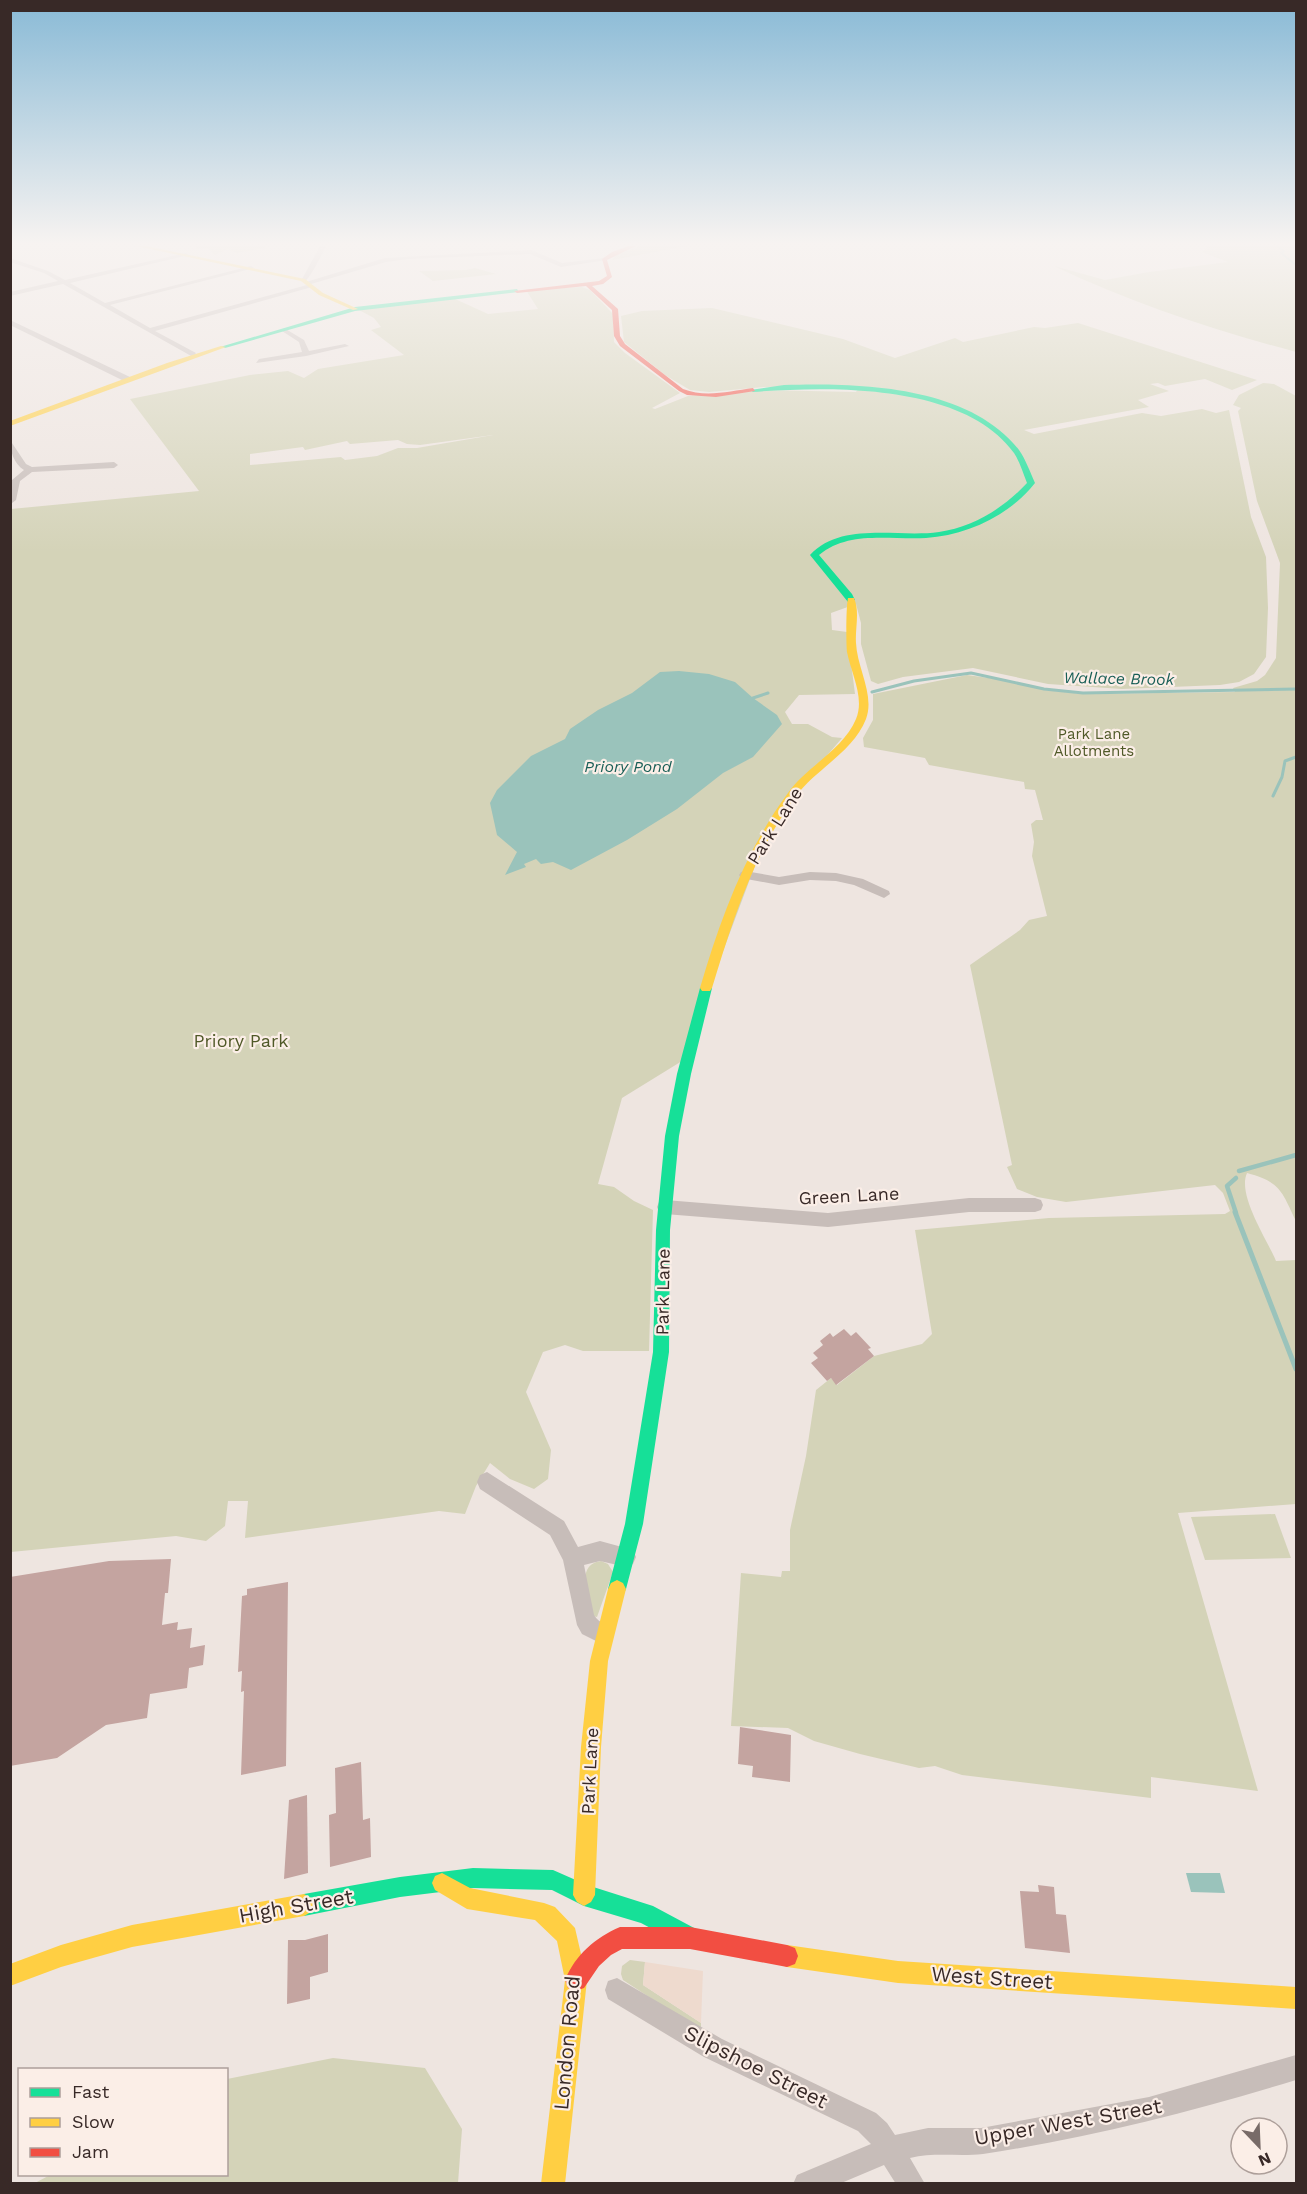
<svg xmlns="http://www.w3.org/2000/svg" width="1307" height="2194" font-family="'Work Sans',sans-serif">
<rect width="100%" height="100%" fill="#eee5e0"/>
<g fill="#d4d3b8" fill-rule="evenodd">
<path d="M195,246H263L266,248L236,253L228,249L215,255L208,248L197,249Z"/>
<path d="M640,246H687L612,260L616,255Z"/>
<path d="M1209,246H1296V352C1214,330 1131,303 1054,266L1105,280L1149,272L1228,262L1202,252Z"/>
<path d="M475,268L496,274L433,281L419,271L466,270Z"/>
<path d="M582,287L590,290L613,314L614,342L625,353L680,393L652,408L655,409L688,396L762,390L856,392L858,389L764,387L709,392L690,390L665,375L624,342L621,316L642,311L712,308L843,339L895,358L955,338L963,342L1034,327L1045,328L1078,323L1257,380L1232,390L1205,379L1165,386L1158,383L1150,384L1169,391L1138,400L1149,407L1024,430L1034,434L1142,413L1161,416L1202,409L1216,413L1229,410L1251,517L1266,557L1268,608L1266,657L1254,674L1239,682L1220,685L1122,689L1048,684L973,668L903,677L878,684L871,681L861,644V623L856,604L831,613L832,630L847,632L855,694L799,695L785,712L792,724H808L832,737L842,738L772,820L682,1061L622,1098L598,1184L614,1187L634,1201L653,1210L649,1351H583L565,1345L543,1352L526,1392L551,1450L548,1479L534,1489L510,1479L490,1463L476,1486L465,1514L439,1511L245,1538L248,1501H228L225,1526L206,1541L176,1536L11,1552V509L199,491L130,399L250,375L288,371L304,378L318,369L404,355L371,330L381,327L374,318L359,310L453,298L488,314L538,309L526,290ZM493,435L417,448H398L377,456L345,460L341,457L250,465V454L303,447L305,450L347,441L350,444L398,440L407,444L420,445Z"/>
<path d="M1263,383L1274,384L1296,396V1221C1282,1192 1281,1182 1247,1173C1237,1195 1267,1239 1276,1261L1296,1260V1504L1178,1513L1258,1791L1151,1777V1798L962,1775L935,1766L919,1768L860,1754L814,1741L788,1728L731,1726L741,1573L781,1577L782,1571H790V1530L806,1456L816,1390L831,1378L837,1385L874,1356L922,1344L932,1334L915,1230L1049,1218L1225,1214L1230,1211L1223,1193L1215,1185L1066,1202L1037,1197L1017,1189L1007,1167L1012,1165L970,965L1020,930L1029,920L1047,916L1032,856L1034,842L1031,824L1036,820H1043L1035,790L1025,789L1024,782L929,765L925,758L864,747L863,738L873,720V694L967,675L1003,680L1045,690L1084,694L1235,692L1233,688L1257,681L1265,675L1276,658L1280,563L1257,501L1238,411L1241,408L1233,405L1239,395Z"/>
<path d="M1275,1514L1291,1558L1205,1560L1191,1517Z"/>
<path d="M601,1561L608,1564L613,1572L597,1617L593,1616C589,1598 574,1565 601,1561Z"/>
<path d="M630,1960L645,1962L643,1985L701,2023V2031L623,1980L621,1974L622,1966Z"/>
<path d="M333,2058L425,2068L462,2129L458,2183H35L50,2175L226,2174L227,2079Z"/>
</g>
<path fill="#eedace" d="M645,1962L703,1971L701,2023L643,1985Z"/>
<g fill="#9ac3bb">
<path d="M679,671L709,674L735,682L753,698L777,715L782,724L753,757L723,773L677,809L627,840L571,870L553,862L541,864L536,859L524,864L526,867L505,875L517,852L497,835L490,803L497,790L531,756L565,739L570,729L598,710L632,693L660,672Z"/>
<path d="M1186,1873H1220L1225,1893L1191,1892Z"/>
</g>
<g fill="none" stroke-linecap="round" stroke-linejoin="round">
<path stroke="#9ac3bb" stroke-width="2" d="M1277,246L1284,251L1281,253L1296,265"/>
<g stroke="#9ac3bb" stroke-width="3">
<path d="M872,692L914,681L971,673L1044,689L1083,693L1296,689"/>
<path d="M753,698L768,693"/>
<path d="M1273,796L1282,777L1285,761L1296,757"/>
</g>
<g stroke="#9ac3bb" stroke-width="4.5">
<path d="M1239,1171L1296,1155"/>
<path d="M1236,1213L1227,1186L1236,1178"/>
</g>
<path stroke="#9ac3bb" stroke-width="5" d="M1235,1212L1296,1369"/>
</g>
<g fill="#c4a4a0">
<path d="M844,1329L851,1336L856,1332L871,1348L868,1349L874,1356L836,1385L831,1378L827,1381L811,1363L818,1358L813,1353L823,1345L820,1341L830,1333L833,1337Z"/>
<path d="M171,1559L168,1593H165L162,1625L178,1622L177,1630L192,1628L190,1648L205,1645L203,1665L189,1668L187,1688L150,1694L147,1718L106,1725L57,1758L10,1766V1577L109,1561Z"/>
<path d="M288,1582L286,1766L241,1775L244,1691L241,1692L242,1671L238,1672L242,1596L247,1595V1589Z"/>
<path d="M740,1727L791,1735L790,1782L752,1777L753,1766L738,1764Z"/>
<path d="M361,1762L363,1820L370,1818L371,1857L330,1867L329,1815L336,1813L335,1768Z"/>
<path d="M307,1795L308,1873L284,1879L289,1800Z"/>
<path d="M1038,1885L1054,1887L1056,1914L1066,1915L1070,1953L1025,1948L1020,1891L1039,1892Z"/>
<path d="M328,1934V1972L310,1977V1999L287,2004L288,1940H305Z"/>
</g>
<g fill="none" stroke-linecap="round" stroke-linejoin="round">
<g fill="#c7bdb9" fill-rule="evenodd">
<path d="M320,246H326C322,254 311,277 305,281H301Z"/>
<path d="M531,250L562,263L604,258L607,260L561,267L530,254L408,259L386,262L311,284L312,287L155,331L196,353L193,357L63,284L10,296V292L58,281L44,273L10,262V258L48,271L65,280L186,253L189,255L70,283L105,303L251,266L254,268L110,305L150,328L307,285L306,282L385,258Z"/>
<path d="M10,320L130,377L131,379L124,381L10,325Z"/>
<path d="M284,328L304,340L309,351L345,344L349,346L306,356L256,363L259,359L302,352L299,342L282,331Z"/>
<path d="M10,440L26,464L32,467L114,462L118,465L114,468L32,472L20,481L16,500L12,503V480L24,470C14,464 10,451 10,440Z"/>
<path d="M745,871L779,877L810,872L836,873L863,879L889,891L890,894L884,898L854,885L836,881L810,880L779,885L741,878L739,875L741,872Z"/>
<path d="M969,1198H1035L1041,1200L1043,1205L1041,1210L1035,1212H969L828,1227L665,1214L659,1212L657,1207L659,1202L665,1200L828,1213Z"/>
<path d="M487,1472L564,1521L578,1547L600,1541L633,1550L636,1557L633,1564L626,1567L600,1561L584,1565L594,1615C599,1624 610,1624 614,1635L611,1642L604,1645L582,1634L577,1625L563,1560L550,1535L480,1489L477,1482L480,1475Z"/>
<path d="M617,1978L722,2039L876,2113L887,2123L895,2135L928,2128H981L1149,2097L1296,2055V2080C1194,2111 1090,2138 983,2154C959,2157 935,2152 910,2158L925,2184H896L884,2165L839,2184H793L797,2175L871,2144L858,2131L704,2057L608,1999L605,1990L608,1981Z"/>
</g>
<g fill="#16e098" fill-rule="evenodd">
<path d="M517,289L519,292L355,311L225,348L220,347L355,307Z"/>
<path d="M784,385C859,383 968,385 1019,450C1026,460 1030,472 1035,483C1009,516 967,535 926,538C889,540 849,530 819,555L852,594L855,600L848,602L810,555C842,521 898,538 939,532C973,527 1004,508 1027,483C1023,473 1020,462 1014,453C964,383 829,386 753,392L750,390Z"/>
<path d="M706,983L712,988L691,1074L679,1136L670,1230L669,1352L643,1524L626,1589L623,1595L617,1598L611,1595L608,1589L625,1524L653,1352L656,1230L665,1136L677,1074L700,988Z"/>
<path d="M473,1868L553,1870L587,1885L653,1906L696,1929L699,1937L696,1945L688,1948L641,1923L584,1906L552,1890L473,1888L400,1897L304,1916L297,1912L293,1905L297,1898L304,1894L400,1877Z"/>
</g>
<g fill="#ffcf43" fill-rule="evenodd">
<path d="M136,246H146L305,279L323,293L358,309L353,310L319,295L301,281Z"/>
<path d="M221,346L226,347L10,426V421L167,363Z"/>
<path d="M848,598H854C860,612 855,628 856,643C857,668 875,695 866,719C853,752 816,769 796,796C754,852 732,922 712,988L710,991H702L700,988C720,920 745,851 788,793C807,766 843,750 856,719C865,698 851,673 847,652C846,643 846,607 848,598Z"/>
<path d="M617,1580L623,1583L626,1589L608,1661L601,1747L595,1895L591,1902L584,1906L577,1902L573,1895L581,1747L590,1661L608,1589L611,1583Z"/>
<path d="M442,1873L470,1888L544,1903L555,1907L575,1928L587,1980L565,2184H541L565,1980L557,1941L535,1920L467,1909L435,1890L432,1883L435,1876Z"/>
<path d="M304,1894L311,1898L315,1905L311,1912L304,1916L132,1947L61,1967L10,1986V1964L61,1945L132,1925Z"/>
<path d="M787,1945L898,1961L1296,1987V2009L898,1983L787,1967L779,1964L776,1956L779,1948Z"/>
</g>
<g fill="#f24e42" fill-rule="evenodd">
<path d="M629,246H636L607,260L612,277L603,284L592,286L618,309L620,336L625,344L683,389C706,398 730,391 753,388L755,391L716,397L687,395L679,391L620,346L614,336L612,310L586,286L517,293L514,291L599,281L607,276L602,259L612,252Z"/>
<path d="M620,1927H690L787,1945L795,1948L798,1956L795,1964L787,1967L690,1949H622L611,1955L599,1966L584,1988L576,1991L568,1988L565,1980C576,1954 595,1938 620,1927Z"/>
</g>
</g>
<linearGradient id="sky" x2="0" y2="1"><stop stop-color="#89bad6"/><stop offset="0.44" stop-color="#f7f3f1"/><stop offset="1" stop-color="#f7f3f1" stop-opacity="0"/></linearGradient>
<rect width="1307" height="553" fill="url(#sky)"/>
<g text-anchor="middle" stroke-width="4.5" stroke-linejoin="round" paint-order="stroke">
<g font-size="15" fill="#505928" stroke="#fbeee7">
<text x="1094" y="739">Park Lane<tspan x="1094" dy="17">Allotments</tspan></text>
</g>
<g font-size="16" font-style="italic" fill="#185e56" stroke="#fbeee7">
<text transform="translate(1119 678) rotate(1)" y="6">Wallace Brook</text>
<text x="628" y="772">Priory Pond</text>
</g>
<g font-size="18" fill="#382927" stroke="#fbeee7">
<text transform="translate(775 826) rotate(-58)" y="6">Park Lane</text>
<text transform="translate(849 1196) rotate(-3)" y="6">Green Lane</text>
<text transform="translate(663 1292) rotate(-89)" y="6">Park Lane</text>
<text transform="translate(590 1771) rotate(-87)" y="6">Park Lane</text>
</g>
<g font-size="18" fill="#505928" stroke="#fbeee7">
<text x="241" y="1047">Priory Park</text>
</g>
<g font-size="21" fill="#382927" stroke="#fbeee7">
<text transform="translate(296 1906) rotate(-10)" y="7">High Street</text>
<text transform="translate(992 1978) rotate(4)" y="7">West Street</text>
<text transform="translate(567 2043) rotate(-85)" y="7">London Road</text>
<text transform="translate(756 2067) rotate(27)" y="7">Slipshoe Street</text>
<text transform="translate(1068 2122) rotate(-10)" y="7">Upper West Street</text>
</g>
</g>
<rect width="1307" height="2194" fill="none" stroke="#382927" stroke-width="24"/>
<rect x="18" y="2068" width="210" height="108" fill="#fbeee7" stroke="#ad9f9a" stroke-width="1.5"/>
<rect x="30" y="2088" width="30" height="9" fill="#16e098" stroke="#ad9f9a" stroke-width="1.5"/>
<text x="72" y="2098" font-size="18" fill="#382927">Fast</text>
<rect x="30" y="2118" width="30" height="9" fill="#ffcf43" stroke="#ad9f9a" stroke-width="1.5"/>
<text x="72" y="2128" font-size="18" fill="#382927">Slow</text>
<rect x="30" y="2148" width="30" height="9" fill="#f24e42" stroke="#ad9f9a" stroke-width="1.5"/>
<text x="72" y="2158" font-size="18" fill="#382927">Jam</text>
<g transform="translate(1259 2146) rotate(157)"><circle r="28" fill="#fbeee7" stroke="#ad9f9a" stroke-width="1.5"/>
<path d="M0-4.5L10 22L0 15L-10 22Z" fill="#786b68"/>
<text y="-9" font-size="16" font-weight="bold" text-anchor="middle" fill="#382927">N</text>
</g>
</svg>
